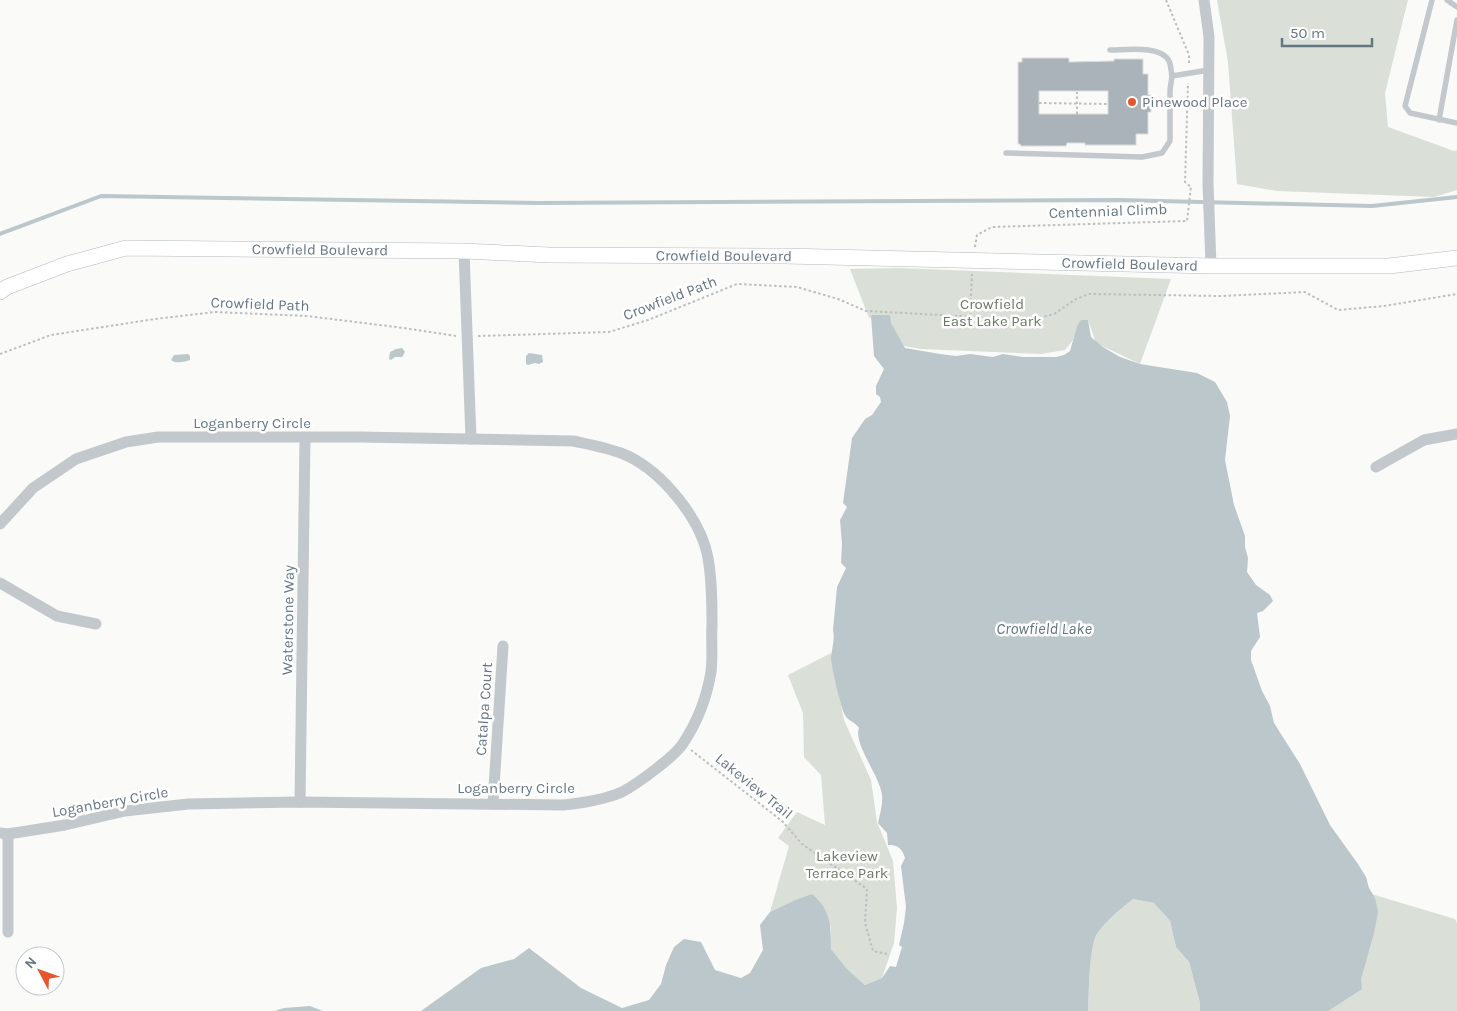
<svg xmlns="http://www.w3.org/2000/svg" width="1457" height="1011" font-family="Karla,sans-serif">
<rect width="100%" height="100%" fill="#fafaf8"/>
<g fill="#dadfd7">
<path d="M1217,0H1408L1385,93L1388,127L1454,151L1457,150V190L1434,197L1277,191L1237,184L1228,62Z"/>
<path d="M900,268L1171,279L1140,364L1096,343L1088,320L1077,326L1073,340L1065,350L1041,354L921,349L904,346L895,337L889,316L869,318L850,269Z"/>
<path d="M831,653L844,720L871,780L877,822L893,861L897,908L894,943L882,978L865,985L847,969L831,949V927L793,901L770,912L789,846L778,838L797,812L825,825L821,775L804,757L803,713L788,675Z"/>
<path d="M1368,893L1455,919L1457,923V1011H1325Z"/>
<path d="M1133,899L1154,903L1170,921L1176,947L1189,962L1200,1003V1011H1088C1089,995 1089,945 1097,934C1106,920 1121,909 1133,899Z"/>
</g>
<g fill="#bbc7cb">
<path d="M873,315H890L891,323L905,348L940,354L956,356L970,354L993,357L1003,354L1023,357H1056L1064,355L1070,351L1077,326L1081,320H1088L1091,337L1103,347L1120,357L1140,364L1197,373L1215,382L1227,402L1230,416L1225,460L1234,505L1245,536V547L1248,558L1247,572L1256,585L1270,595L1273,601L1263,611L1257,613L1260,637L1251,651V660L1262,691L1270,706L1274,723L1300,764L1330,825L1358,864L1366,877L1369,888L1375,898L1378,912L1374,933L1361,979L1362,989L1328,1011H1200V1003L1189,962L1176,947L1170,921L1154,903L1133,899C1121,909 1106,920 1097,934C1089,945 1089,995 1088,1011H421L481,968L514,959L529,948L581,988L622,1008L649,1000L661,984L666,965L674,947L684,939L701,942L715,970L741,978L750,973L763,950L760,925L770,912L793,901L812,894C831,910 831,926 831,949L847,969L865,985L882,978L890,966L896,967L902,947L899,945L904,923L906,907L901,866L905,858C903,850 898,844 888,845L887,833L878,823C880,814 883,804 882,795C880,776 853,744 859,728C855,722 848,721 845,715C841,709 831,665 831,657C832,648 835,639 833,630L837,587L846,568L841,563L842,544L840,520L847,507L843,503L852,438L865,419L872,415L881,402L880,397L876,394V386L884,369L874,356L871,316Z"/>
<path d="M402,348L405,352L402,357H395L391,360L389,359L390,352L396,349Z"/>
<path d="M529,353L542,355L543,362L539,364L535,363L528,365L526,364V356Z"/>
<path d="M188,354L190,356V360C185,362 175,364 171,360L174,355Z"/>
<path d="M310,1006L323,1011H274L284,1008Z"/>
</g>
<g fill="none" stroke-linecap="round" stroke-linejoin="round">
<path stroke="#bbc7cb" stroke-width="4" d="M0,234L101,196L539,203L1119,200L1372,206L1457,197"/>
</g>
<path fill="#aab3b9" stroke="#dcdcda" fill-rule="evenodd" d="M1022,58H1069V62L1114,61V59H1143V74H1148V95H1151V112H1148V134H1136V145H1085V143H1067L1066,146H1021L1020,144H1018V62H1022ZM1039,91H1108V114H1039Z"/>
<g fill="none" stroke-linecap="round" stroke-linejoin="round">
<defs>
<g id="secondary">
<path id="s1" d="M0,292L7,287L67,264L126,248L464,251L549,255L785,256L1211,266H1389L1457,258"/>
</g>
</defs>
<use href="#secondary" stroke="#b3babf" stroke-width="16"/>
<g stroke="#bbbfc2" stroke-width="2" stroke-dasharray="2.5 2.5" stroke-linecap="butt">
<path d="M1166,0L1189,55V65"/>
<path d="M1039,103L1108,104"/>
<path d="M1077,114V92"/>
<path d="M975,247L977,235L992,227L1187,221L1191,187L1185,182L1188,83"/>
<path d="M970,316L972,274"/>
<path d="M478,336L609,332L648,320L737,284L797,287L838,299L866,311L996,318H1039L1054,314L1076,299L1089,294L1221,296L1305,292L1338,310L1384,306L1457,294"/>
<path d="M0,354L51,335L155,319L215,312L307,316L404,328L456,336"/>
<path d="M691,750L782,821L802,844L867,889L865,923L873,951L887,954"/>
</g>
<g stroke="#c3c8cc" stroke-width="5.5">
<path d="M1432,0L1405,106L1410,113L1457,123"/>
<path d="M1447,0L1457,7"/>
<path d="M1110,50C1125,50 1161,45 1169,61C1171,65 1171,72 1172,76"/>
<path d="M1439,120L1457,20"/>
<path d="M1006,153L1142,157L1162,153L1170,141V90L1172,76L1209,70"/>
</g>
<g stroke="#c3c8cc" stroke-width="11">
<path d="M1204,0L1209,37L1208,184L1211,266"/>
<path d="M464,251L471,439"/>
<path d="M1376,467L1424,440L1457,434"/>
<path d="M0,524L33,488L76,459L126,442L158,437H359L573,441C592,445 611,448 628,456C663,473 701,519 708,558C712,581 712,603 712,626C711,641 713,657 711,672C707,696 697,722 684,742C676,756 637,784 622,792C604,800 583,803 563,805L300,802L188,804L125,811L65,825L8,834L0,833"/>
<path d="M0,583L57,616L96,624"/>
<path d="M300,802L305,438"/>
<path d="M493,803L503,646"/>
<path d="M8,834V932"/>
</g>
<use href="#secondary" stroke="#fff" stroke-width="15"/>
</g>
<circle fill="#e4572e" stroke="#fff" stroke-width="2" cx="1132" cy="102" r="5"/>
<g text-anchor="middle" stroke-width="5" stroke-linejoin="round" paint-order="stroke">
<g font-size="15" fill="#657683" stroke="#fff" text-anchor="start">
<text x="1142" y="107">Pinewood Place</text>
</g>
<g font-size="15" fill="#657683" stroke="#fff">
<text transform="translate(1108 211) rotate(-2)" y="5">Centennial Climb</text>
<text dy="5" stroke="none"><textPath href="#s1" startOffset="328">Crowfield Boulevard</textPath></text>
<text dy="5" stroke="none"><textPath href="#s1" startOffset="732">Crowfield Boulevard</textPath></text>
<text dy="5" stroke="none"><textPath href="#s1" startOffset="1138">Crowfield Boulevard</textPath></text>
<text transform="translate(670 298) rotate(-21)" y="5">Crowfield Path</text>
<text transform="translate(260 304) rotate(2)" y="5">Crowfield Path</text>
<text x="252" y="428">Loganberry Circle</text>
<text transform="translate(288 620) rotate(-89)" y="5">Waterstone Way</text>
<text transform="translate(484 709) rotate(-86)" y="5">Catalpa Court</text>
<text transform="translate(754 786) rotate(39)" y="5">Lakeview Trail</text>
<text x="516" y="793">Loganberry Circle</text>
<text transform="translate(110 802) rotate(-10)" y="5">Loganberry Circle</text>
</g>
<g font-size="15" fill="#687a64" stroke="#fff">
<text x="992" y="309">Crowfield<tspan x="992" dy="17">East Lake Park</tspan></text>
<text x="847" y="861">Lakeview<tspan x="847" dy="17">Terrace Park</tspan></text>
</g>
<g font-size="16" font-style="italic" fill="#60757c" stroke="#fff">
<text x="1044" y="634">Crowfield Lake</text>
</g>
</g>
<g transform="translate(40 971) rotate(311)"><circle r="24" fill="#ffffff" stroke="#c1c8cd"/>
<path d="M0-4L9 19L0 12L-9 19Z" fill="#e4572e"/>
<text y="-8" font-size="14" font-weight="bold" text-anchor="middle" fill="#657683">N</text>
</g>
<path d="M1282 38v8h90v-8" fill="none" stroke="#657683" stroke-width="2.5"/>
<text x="1290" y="38" font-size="15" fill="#657683" stroke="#ffffff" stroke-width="4" paint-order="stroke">50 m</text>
</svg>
